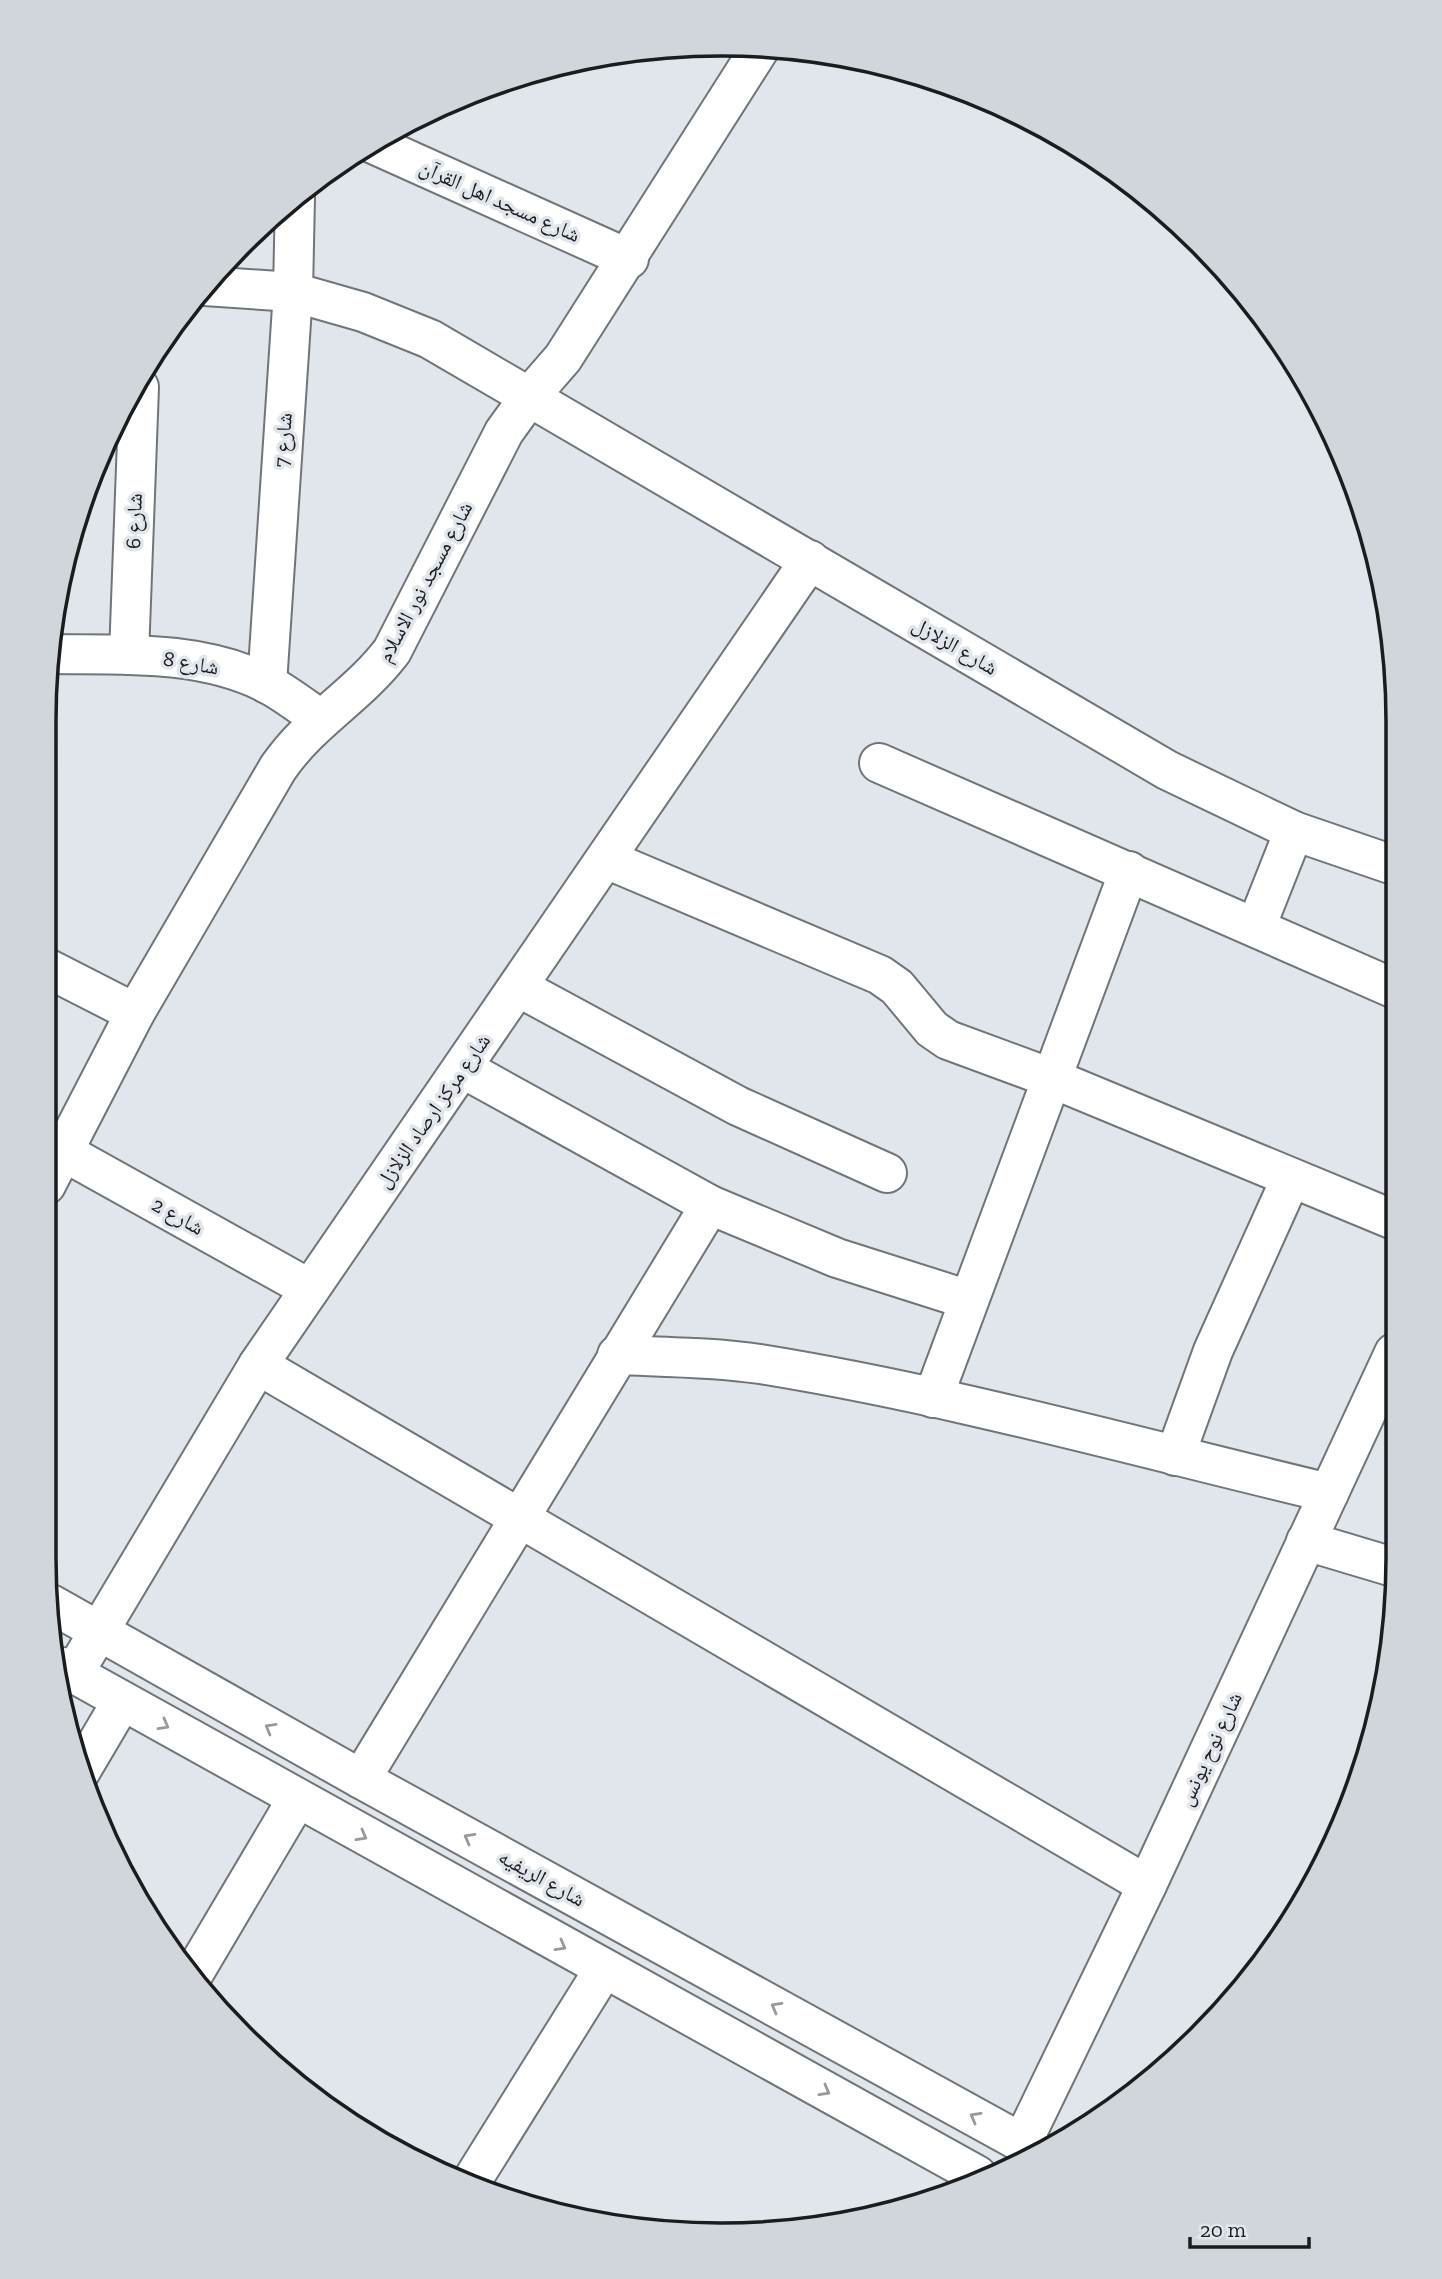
<svg xmlns="http://www.w3.org/2000/svg" width="1442" height="2279" font-family="'Zilla Slab','Noto Naskh Arabic',serif">
<rect width="100%" height="100%" fill="#e0e6ec"/>
<g fill="none" stroke-linecap="round" stroke-linejoin="round">
<defs>
<g id="minor">
<path d="M371,143L629,259"/>
<path d="M205,286L293,292L363,312L430,339L1167,770L1294,831L1396,866"/>
<path d="M49,654C122,655 200,650 266,683C285,693 303,707 320,719"/>
<path d="M129,655L139,387"/>
<path d="M267,684L293,292L295,197"/>
<path d="M879,763L1395,989"/>
<path d="M606,859L880,975L897,987L932,1029L948,1040L1051,1078L1394,1220"/>
<path d="M1256,927L1294,831"/>
<path d="M47,968L135,1013"/>
<path d="M518,987L738,1106L887,1173"/>
<path d="M462,1068L710,1205L837,1258L969,1300"/>
<path d="M46,1142L310,1289"/>
<path d="M46,1185L135,1013L278,768C311,720 357,697 392,651L504,432L530,396L563,358L762,45"/>
<path d="M617,1355C664,1357 713,1357 760,1364C952,1395 1140,1448 1329,1493"/>
<path d="M258,1365L1147,1885"/>
<path d="M933,1398L1129,871"/>
<path d="M1175,1456L1213,1351L1291,1178"/>
<path d="M1306,1541L1393,1567"/>
<path d="M74,1673L258,1365L810,560"/>
<path d="M79,1774L122,1701"/>
<path d="M361,1779L710,1205"/>
<path d="M194,1973L297,1799"/>
<path d="M1022,2143L1147,1885L1394,1353"/>
<path d="M471,2182L604,1969"/>
</g>
<g id="tertiary">
<path d="M51,1604L361,1779L1035,2150"/>
<path d="M62,1667L977,2175"/>
</g>
</defs>
<use href="#minor" stroke="#70757a" stroke-width="42"/>
<use href="#tertiary" stroke="#70757a" stroke-width="42"/>
<use href="#minor" stroke="#fff" stroke-width="38"/>
<use href="#tertiary" stroke="#fff" stroke-width="38"/>
</g>
<defs><path id="oneway-chevron" d="M-2-3.5L2.5 0L-2 3.5" fill="none" stroke-width="1.6" stroke-linecap="round" stroke-linejoin="round" transform="scale(1.75)"/></defs>
<g stroke="#98999a">
<use href="#oneway-chevron" transform="translate(164 1725) rotate(29)"/>
<use href="#oneway-chevron" transform="translate(270 1728) rotate(-150)"/>
<use href="#oneway-chevron" transform="translate(362 1836) rotate(29)"/>
<use href="#oneway-chevron" transform="translate(469 1838) rotate(-151)"/>
<use href="#oneway-chevron" transform="translate(561 1946) rotate(29)"/>
<use href="#oneway-chevron" transform="translate(776 2007) rotate(-151)"/>
<use href="#oneway-chevron" transform="translate(825 2091) rotate(29)"/>
<use href="#oneway-chevron" transform="translate(975 2117) rotate(-151)"/>
</g>
<g text-anchor="middle" stroke-width="7" stroke-linejoin="round" paint-order="stroke">
<g font-size="21" fill="#1a1c1e" stroke="#e0e6ec">
<text transform="translate(500 201) rotate(24)" y="7">شارع مسجد اهل القرآن</text>
<text transform="translate(283 440) rotate(-86)" y="7">شارع 7</text>
<text transform="translate(134 521) rotate(-88)" y="7">شارع 6</text>
<text transform="translate(425 582) rotate(-62)" y="7">شارع مسجد نور الاسلام</text>
<text transform="translate(955 646) rotate(30)" y="7">شارع الزلازل</text>
<text transform="translate(191 663) rotate(10)" y="7">شارع 8</text>
<text transform="translate(433 1111) rotate(-55)" y="7">شارع مركز ارصاد الزلازل</text>
<text transform="translate(178 1216) rotate(29)" y="7">شارع 2</text>
<text transform="translate(1210 1749) rotate(-65)" y="7">شارع نوح يونس</text>
<text transform="translate(542 1878) rotate(29)" y="7">شارع الريفيه</text>
</g>
</g>
<path d="M0 0H1442V2279H0ZM721 56H721A665 665 0 0 1 1386 721V1558A665 665 0 0 1 721 2223H721A665 665 0 0 1 56 1558V721A665 665 0 0 1 721 56Z" fill="#d0d6dc" fill-rule="evenodd"/>
<path fill="none" stroke="#1a1c1e" stroke-width="3.5" d="M721 56H721A665 665 0 0 1 1386 721V1558A665 665 0 0 1 721 2223H721A665 665 0 0 1 56 1558V721A665 665 0 0 1 721 56Z"/>
<path d="M1190 2237v10h119v-10" fill="none" stroke="#1a1c1e" stroke-width="3.5"/>
<text x="1200" y="2237" font-size="21" fill="#1a1c1e" stroke="#e0e6ec" stroke-width="5" paint-order="stroke">20 m</text>
</svg>
